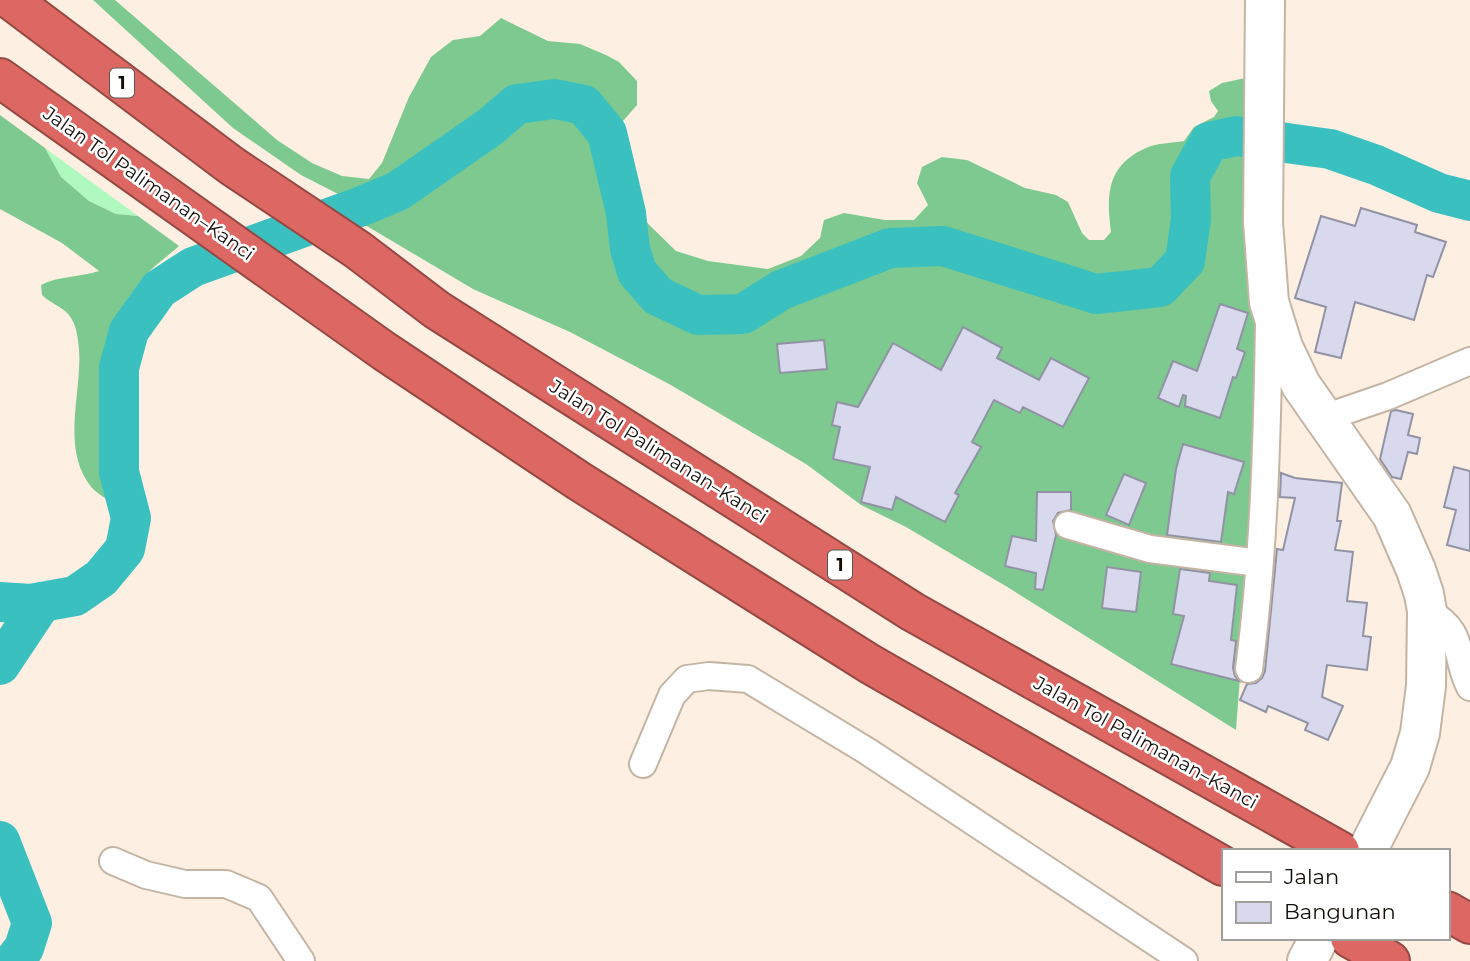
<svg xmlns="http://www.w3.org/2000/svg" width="1470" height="961" font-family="Montserrat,sans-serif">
<rect width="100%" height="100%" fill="#fdf0e3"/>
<path fill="#aff8be" d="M45,148L138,216L116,214L89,201L61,177Z"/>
<g fill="#7dc98f">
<path d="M93,0H115L277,140L312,163L342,176L369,179L382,163L409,97L431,57L453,40L480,36L501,18L548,41L580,44L606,55L619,62L637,81V105L616,129L590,96L555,89L513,94L484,119L393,182L359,197L342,196L301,175L233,128Z"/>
<path d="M1260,75L1248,124L1202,133L1180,174L1181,218L1176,256L1155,278L1097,284L944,236L888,238L777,282L740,304L700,305L664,288L645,267L639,248L636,212L676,251L708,261L768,269L801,256L820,238L824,220L844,213L885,220H914L928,205L917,183L922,167L942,157L967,160L1025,188L1056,195L1068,202L1082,233L1089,240H1104L1111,232C1106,195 1107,165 1146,148C1157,143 1172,143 1184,141L1194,127L1214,117L1218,111L1211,101L1209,91L1222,83Z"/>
<path d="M554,109L579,114L598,138L616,215L620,251L628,277L651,304L696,325L746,324L786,299L893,257L941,256L1095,304L1165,297L1194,265L1201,220L1200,178L1215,151L1236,146L1249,151L1264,360L1236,730L1009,588L906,527L861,505L806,464L669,384L570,332L473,289L360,222L366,216L403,199L496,135L521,113Z"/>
<path d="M0,115L45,148L61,177L89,201L116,214L138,216L179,246C167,257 150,268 140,282C94,343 100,433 114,504C107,499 98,494 92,488C60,449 82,395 79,350C78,339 77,327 71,318C65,307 50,304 42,295L41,285C58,276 81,277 99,271L62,243L0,209Z"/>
</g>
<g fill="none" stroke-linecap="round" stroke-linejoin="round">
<g stroke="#3bc0c0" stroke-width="40">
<path d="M0,602L31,604L75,596L101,578L125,549L131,518L119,472V368L129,331L159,289L193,267L362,206L398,191L490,127L517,104L555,99L584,105L607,133L626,213L630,249L637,272L658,296L698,315L743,314L781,290L890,248L943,246L1096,294L1160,287L1185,261L1191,219L1190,176L1209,142L1236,136L1330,149L1376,165L1439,193L1470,201"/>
<path d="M0,665L42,602"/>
<path d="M0,841L32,923L24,948L14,961"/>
</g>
</g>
<g fill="#d9d9ee" stroke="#9292a5" stroke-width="2">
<path d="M1361,208L1417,225L1415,232L1446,242L1433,277L1427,275L1414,320L1355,302L1341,358L1315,352L1326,307L1295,298L1321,216L1355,226Z"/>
<path d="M1220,304L1248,313L1237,349L1245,352L1236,378L1233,377L1220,418L1185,406L1186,396L1183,395L1179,407L1158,398L1173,361L1197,371Z"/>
<path d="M963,327L1002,348L997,358L1039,380L1051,358L1089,378L1063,427L1023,407L1020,413L994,400L972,442L981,447L955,493L959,495L945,522L896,497L892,510L861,502L870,467L833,459L840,427L832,425L837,402L858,407L893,343L941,370Z"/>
<path d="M824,340L827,369L780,373L777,344Z"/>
<path d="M1396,410L1413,414L1408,435L1420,438L1417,454L1408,452L1401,479L1392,477L1380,459L1391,411Z"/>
<path d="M1183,444L1244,462L1234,494L1228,492L1221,542L1167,535L1176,469Z"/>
<path d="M1454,467L1470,471V551L1447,545L1456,510L1444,507Z"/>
<path d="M1281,473L1295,478L1342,483L1337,521H1341L1335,550L1353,552L1347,601L1367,603L1363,636L1371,637L1367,670L1327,665L1322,697L1343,706L1328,740L1305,730L1308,723L1268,706L1266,712L1240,700L1247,684L1256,683L1262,678L1265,671L1277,549L1283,550L1295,498L1280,497Z"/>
<path d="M1124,474L1146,483L1129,525L1106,515Z"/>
<path d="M1037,492H1071V510L1058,513L1053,521L1056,535L1043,590L1035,589L1036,573L1005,566L1012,536L1036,541Z"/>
<path d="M1107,567L1141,572L1136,612L1102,608Z"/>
<path d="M1180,569L1210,573L1209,581L1237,585L1231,640L1236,641L1233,668L1235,676L1239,681L1171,664L1184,616L1173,614Z"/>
</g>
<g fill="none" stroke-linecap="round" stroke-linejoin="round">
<defs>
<g id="street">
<path d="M1324,418L1388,396L1470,361"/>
<path d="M1068,525L1150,549L1259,563"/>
<path d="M1427,611C1467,633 1453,654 1470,687"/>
<path d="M1249,669C1264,555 1267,440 1269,325"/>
<path d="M643,764L672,695L687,679L709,676L748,679L867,751L1184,961"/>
<path d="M113,861L146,875L185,884H226L259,898L301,961"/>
</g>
<g id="secondary">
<path d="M1265,0L1263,222L1269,302L1283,347L1301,385L1392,515L1416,570L1424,594L1427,611L1426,686L1420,733L1410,767L1367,851"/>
<path d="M1307,961L1319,938"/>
</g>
<g id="highway">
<path d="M11,0L232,166L358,250L437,310L913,612L1340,851"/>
<path d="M0,78L384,351L579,481L870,664L1223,866"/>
<path d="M1447,911L1470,924"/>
<path d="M1350,938L1390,961"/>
</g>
</defs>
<use href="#street" stroke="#c4b4a4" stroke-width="30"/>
<use href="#secondary" stroke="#c4b4a4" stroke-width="42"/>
<use href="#highway" stroke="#964843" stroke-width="42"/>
<use href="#street" stroke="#fff" stroke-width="26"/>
<use href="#secondary" stroke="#fff" stroke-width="38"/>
<use href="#highway" stroke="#dd6863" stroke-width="38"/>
</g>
<g text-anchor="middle" stroke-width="5" stroke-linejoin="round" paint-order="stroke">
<g fill="#fff" stroke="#5a5652" stroke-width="2">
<rect x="110" y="68.5" width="24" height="29" rx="5"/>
<rect x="828" y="550.5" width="24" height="29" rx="5"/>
</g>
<g font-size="18" font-weight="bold" fill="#130e08">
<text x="122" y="89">1</text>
<text x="840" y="571">1</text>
</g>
<g font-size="19" fill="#130e08" stroke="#fff">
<text transform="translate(149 183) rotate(35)" y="7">Jalan Tol Palimanan–Kanci</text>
<text transform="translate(659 451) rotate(32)" y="7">Jalan Tol Palimanan–Kanci</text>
<text transform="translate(1146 742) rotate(29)" y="7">Jalan Tol Palimanan–Kanci</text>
</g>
</g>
<rect x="1222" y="849" width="228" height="91" fill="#ffffff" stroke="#a19f9c" stroke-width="2"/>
<rect x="1236" y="872" width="35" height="10" fill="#ffffff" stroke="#a19f9c" stroke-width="2"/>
<text x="1284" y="884" font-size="21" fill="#130e08">Jalan</text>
<rect x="1236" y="902" width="35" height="21" fill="#d9d9ee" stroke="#a19f9c" stroke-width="2"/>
<text x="1284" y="919" font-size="21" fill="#130e08">Bangunan</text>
</svg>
